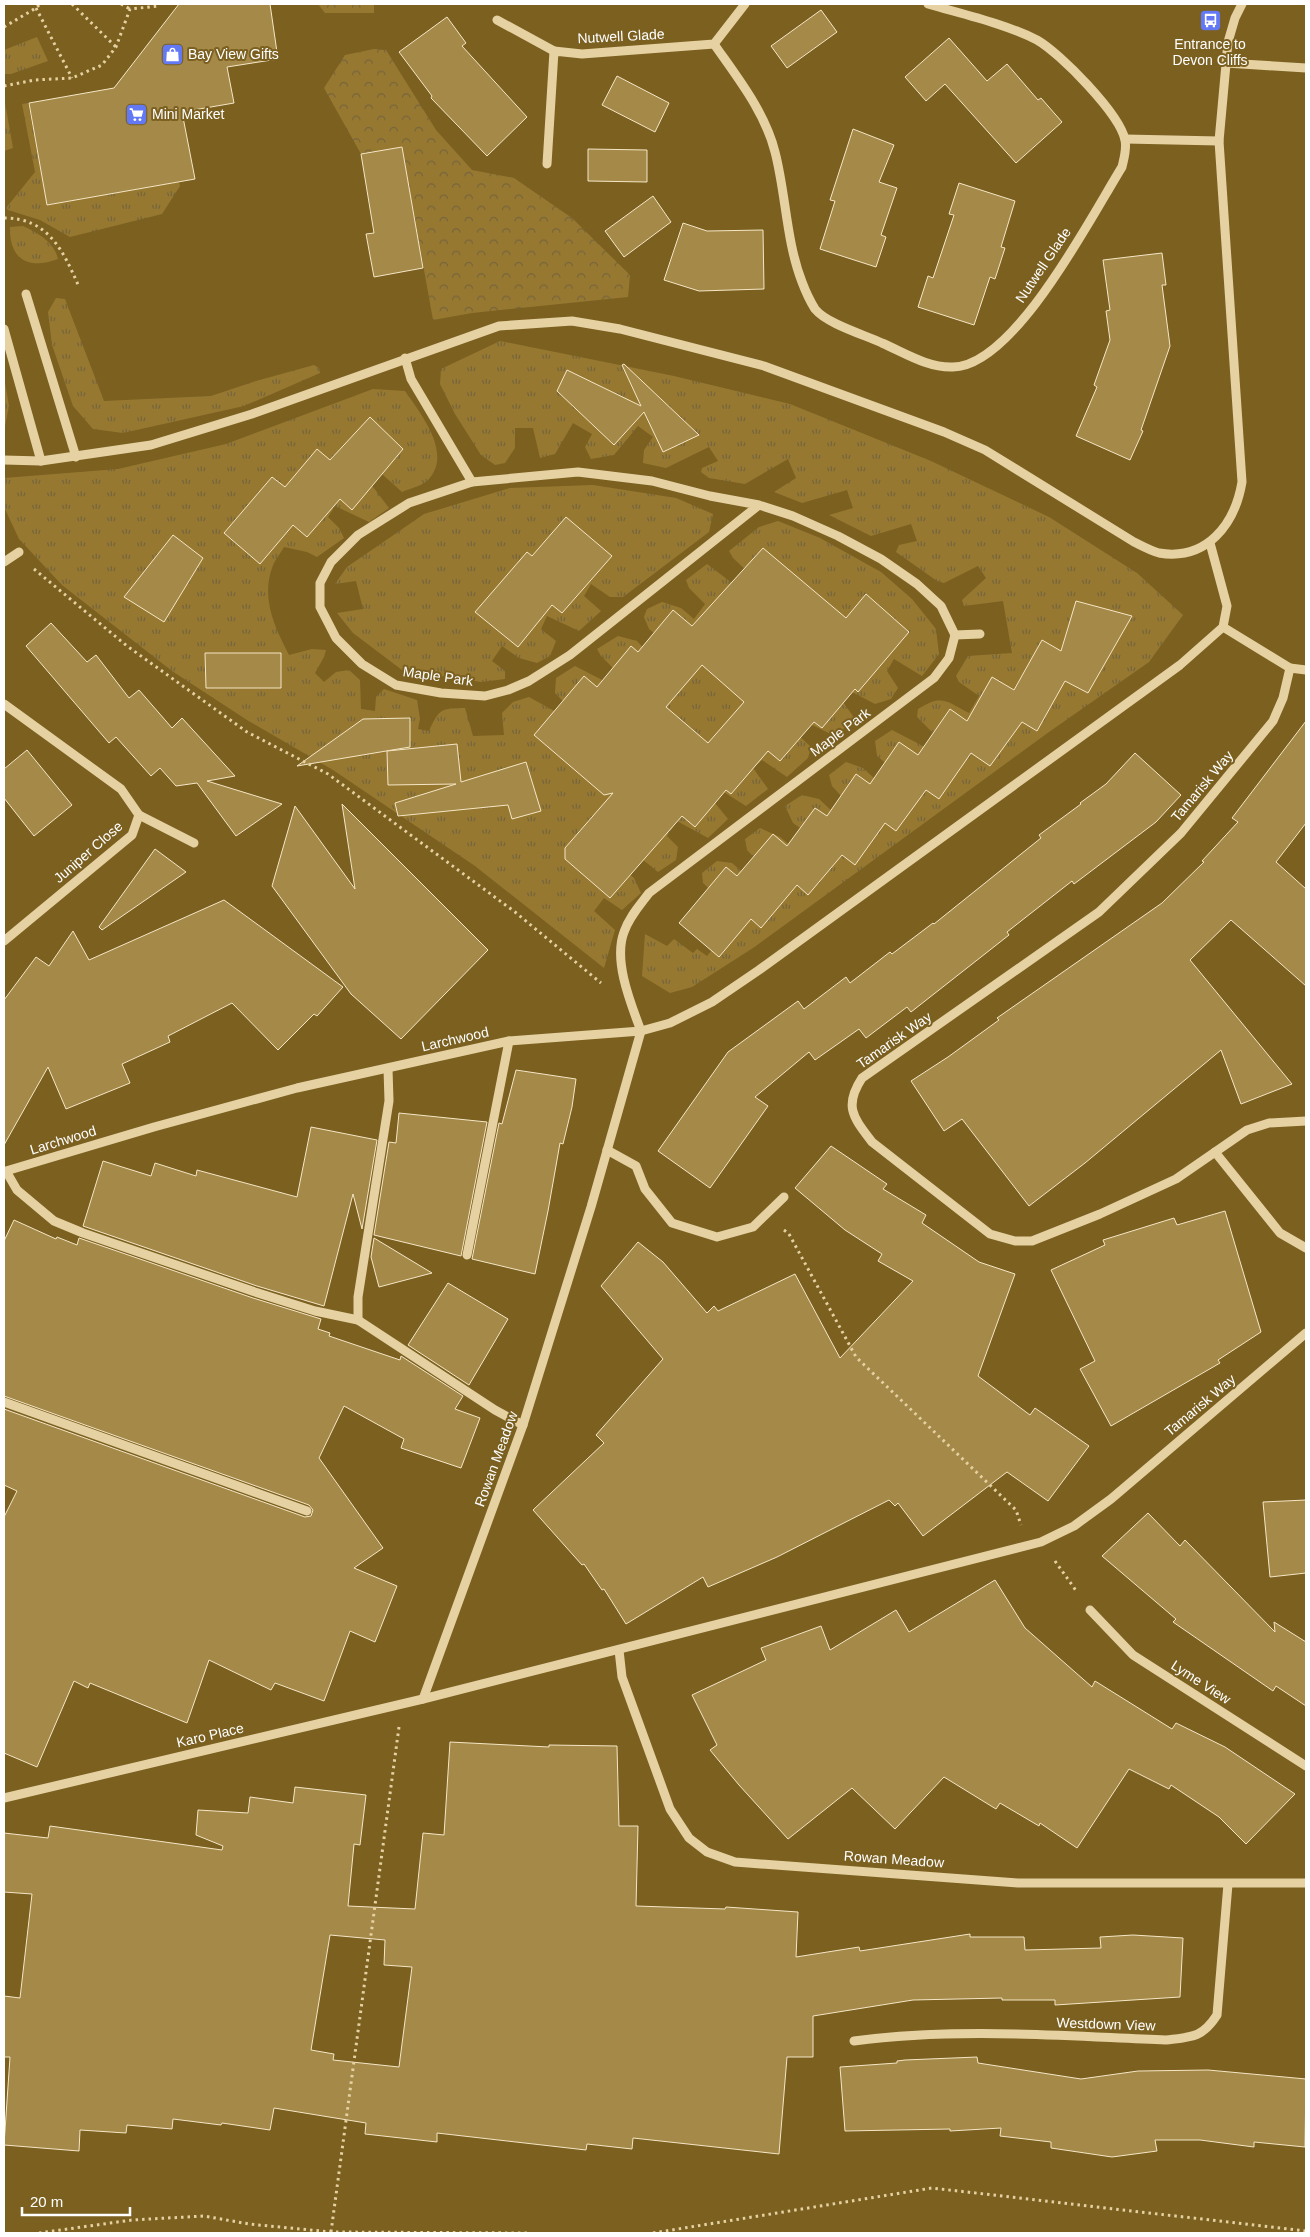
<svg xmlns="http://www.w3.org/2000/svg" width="1310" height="2237" font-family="Helvetica,sans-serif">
<defs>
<pattern id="grass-tufts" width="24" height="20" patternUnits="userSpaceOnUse" patternTransform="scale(1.25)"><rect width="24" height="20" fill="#977830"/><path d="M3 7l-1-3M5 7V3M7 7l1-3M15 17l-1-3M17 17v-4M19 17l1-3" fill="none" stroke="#75643d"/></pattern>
<pattern id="forest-crowns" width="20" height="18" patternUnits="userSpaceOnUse" patternTransform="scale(1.25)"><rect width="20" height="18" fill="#977830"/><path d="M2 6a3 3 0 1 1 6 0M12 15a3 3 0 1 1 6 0" fill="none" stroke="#75643d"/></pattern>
</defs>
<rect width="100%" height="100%" fill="#7b6020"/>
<g fill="url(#grass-tufts)">
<path d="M37,37L48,61L11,74H4V50Z"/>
<path d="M4,97L13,148L4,151Z"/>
<path d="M28,103L47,205L179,182L180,186L162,214L70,237L40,220L8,210L6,208L35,172L22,104Z"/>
<path d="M23,226C38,233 54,242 58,259C29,270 9,260 10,227Z"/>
<path d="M56,298L65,299L104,401L211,396L256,381L314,365L319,368L320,373L244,406L123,433L93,429L73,406L52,345L48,312Z"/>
<path d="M500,341L674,376L790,404L931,461L1049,517L1137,573L1183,615L1149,662L1049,732L753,948L692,987L670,993L642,976L645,934L667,946L674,939L693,953L697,949L707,956L712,950L716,895L703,883L702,873L717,861L732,863L747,876L759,863L747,850L745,839L760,828L780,837L791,846L803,830L793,823L785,806L802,795L819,799L833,812L844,799L832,786L829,775L846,762L863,768L875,779L889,766L877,756L875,741L892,730L925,747L934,734L917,717L918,709C942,694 946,701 969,713L979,696L959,682L956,676L968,656L1012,653L1003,601L964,606L962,600L986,578L978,566L944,583L937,581L896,552L899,545L917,541L911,524L871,536L829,515L853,508L847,490L802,503L774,492L796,478L788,459L745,484L709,478L701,472L702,468L718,461L709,447L666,468L643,463L644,450L653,437L638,426L614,455L591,459L585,447L592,434L573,423L555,454L540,458L533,428H515V448L505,463L495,465L481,455L455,414L440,384L441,369Z"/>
<path d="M4,377L9,406L4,431Z"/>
<path d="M373,389L405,391C421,414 454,455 427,481C421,486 409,489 402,492L382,474L370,483L389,508L369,522L335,506L328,517L339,528L344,538L317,557L307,552L284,547C280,554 274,561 272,568C261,599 275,628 289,655L312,649L326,650L324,657L315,673L324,682L336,672L349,670L360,680L361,709L375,711L376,697L384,689L417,700L420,719L418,729L429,731C439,709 441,708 465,708L473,736L504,735L502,713L513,702L529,697L558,713L567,705L555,693L556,678L575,666L610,684L618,673L601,656L597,649L618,636L637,641L648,653L659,637L649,629L644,617L647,609L662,602L681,608L694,619L705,604L689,588L686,580L707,564L736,586L748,572L733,558L729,551L759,527L778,521L820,538L881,572L912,599L936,629L939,654L922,676L894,659L887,671L898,688L891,699L875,704L852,692L843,702L855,719L835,736L808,723L797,734L811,747L808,758L787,777L762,760L753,768L768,789L746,806L722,791L715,803L728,819L708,838L677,821L667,836L678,847L676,860L658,872L632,851L620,866L634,878L641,893L622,910L604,898L594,911L615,930L604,968L475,866L333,770L247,720L172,671L62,585L19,539L4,507V478L118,469L226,444Z"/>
<path d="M593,485L676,498L713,514L709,532L623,597H610L591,584L584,596L601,611L579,631L547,616L541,629L556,641L550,656L537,663L519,658L502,646L492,661L505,671V679L481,682L402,670L353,633L337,613L363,609L356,581L335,584L347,567L424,514L510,488Z"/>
</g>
<g fill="url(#forest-crowns)">
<path d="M318,4H374V13H325Z"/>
<path d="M374,49L386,50L436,130L472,170L514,178L572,218L630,275L628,297L472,313L433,320L402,147L361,154L324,88L345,55Z"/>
</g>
<g fill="#a48949" stroke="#f5e6c5" fill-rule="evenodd">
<path d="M179,4H270L278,59L227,67L234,103L182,112L195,179L47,205L29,103L114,88Z"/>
<path d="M821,10L837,32L787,68L771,46Z"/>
<path d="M447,17L466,43L462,46L527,117L487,156L431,98L432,96L399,52Z"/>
<path d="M949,38L987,81L1007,64L1038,100L1041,98L1062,122L1016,163L945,84L926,101L905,77Z"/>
<path d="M617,76L669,103L655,132L602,105Z"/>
<path d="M853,129L894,145L879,182L897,188L881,235L886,237L876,267L820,249L835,201L830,200Z"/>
<path d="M402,147L423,268L374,277L366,234L374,233L361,154Z"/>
<path d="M588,149L647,150V182L588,181Z"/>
<path d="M959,183L1015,201L1001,247L1005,248L995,279L990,277L974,325L918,307L928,276L933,278L954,215L949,214Z"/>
<path d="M653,196L671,222L624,257L605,231Z"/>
<path d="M683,223L707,231L763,230L764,289L699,291L664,280Z"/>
<path d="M1162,253L1166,285H1162L1170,346L1141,430L1143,431L1130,460L1076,436L1097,387L1094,385L1110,340L1106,311L1110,310L1103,260Z"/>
<path d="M624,364L699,435L663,452L644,412L614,445L557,391L567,370L641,406L622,365Z"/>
<path d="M370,417L403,449L352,510L340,499L307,537L293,525L260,564L224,533L272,477L285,487L317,449L330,460Z"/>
<path d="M566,517L612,556L562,613L552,605L518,647L475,612L527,552L532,556Z"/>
<path d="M173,535L203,558L164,622L124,597Z"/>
<path d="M763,548L846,618L866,594L909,632L858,692L855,689L822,728L814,722L780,761L768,751L731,794L726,790L695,827L682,816L610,898L565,859V848L613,793L604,795L534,735L584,676L597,687L631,646L638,652L673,610L692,626ZM702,665L744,702L708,743L666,707Z"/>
<path d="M1076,601L1132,616L1088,693L1065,681L1037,731L1022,722L990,766L971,753L939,799L926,790L896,831L885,823L855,865L842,855L808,895L797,885L761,928L751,919L719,957L679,923L726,867L737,876L773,834L787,846L815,808L827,816L856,774L870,784L899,742L918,755L950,709L967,721L992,677L1014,690L1042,640L1061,651Z"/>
<path d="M51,623L87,662L96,655L129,698L139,690L172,728L182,718L235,776L207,781L282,804L236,836L197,783L176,786L160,768L151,776L116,737L109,743L26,646Z"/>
<path d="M205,653H281V688H206Z"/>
<path d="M410,718V747L297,766L363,719Z"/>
<path d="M1306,721V823L1276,862L1306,889V986L1231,920L1190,960L1292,1084L1241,1104L1221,1050L1085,1163L1029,1206L962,1119L944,1131L911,1081L948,1057L999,1020L997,1018L1162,903L1204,862L1202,861L1238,822L1232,818Z"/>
<path d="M457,744L461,782L526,762L541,811L512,819L508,805L398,816L395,803L456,784L388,785L387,751Z"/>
<path d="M27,750L72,805L34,836L4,798V769Z"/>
<path d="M1135,753L1181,795L1156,822L1074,884L1072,881L1007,932L1009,935L911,1012L907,1007L866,1038L859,1029L815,1060L809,1052L755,1097L768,1106L710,1188L658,1151L728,1052L798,1001L804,1009L846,977L850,983L890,952L892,954L933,923L934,924L1041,838L1039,835L1081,804L1080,803L1106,784Z"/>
<path d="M342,804L488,950L401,1039L351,994L272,886L295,806L355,889Z"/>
<path d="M155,849L186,872L102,930L99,927Z"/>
<path d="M224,900L343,987L317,1016L314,1014L278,1050L232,1003L168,1036L170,1042L122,1064L130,1083L66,1109L48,1067L4,1145V1000L36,957L49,966L73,931L89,960Z"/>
<path d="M516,1070L576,1079L572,1107L563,1144L560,1143L548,1211L535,1274L472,1259L499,1123L502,1124Z"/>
<path d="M399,1113L487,1122L461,1256L374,1235L389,1142L396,1143Z"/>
<path d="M311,1127L377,1140L362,1229L353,1194L324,1306L257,1286L83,1226L103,1161L151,1176L155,1163L196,1176L197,1170L297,1197Z"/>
<path d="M831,1146L887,1184L883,1189L926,1215L922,1223L979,1262L1015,1274L978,1376L1030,1415L1035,1408L1089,1446L1048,1501L1007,1472L923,1536L898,1503L895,1506L889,1500L777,1557L708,1587L703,1577L626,1624L604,1589L602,1590L584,1564L582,1565L533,1510L604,1443L596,1435L663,1359L601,1286L638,1242L663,1262L707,1313L714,1306L718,1311L795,1274L840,1358L913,1281L878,1261L882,1254L845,1230L795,1188Z"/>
<path d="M1225,1211L1261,1332L1218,1360L1220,1363L1111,1426L1080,1369L1095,1361L1051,1270L1105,1245L1103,1240L1174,1218L1177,1225Z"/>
<path d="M14,1220L56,1239L57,1237L77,1245L79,1238L253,1298L321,1319L318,1329L330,1333L329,1336L400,1360L401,1356L463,1396L455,1409L480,1418L461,1468L401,1448L404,1439L344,1406L319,1458L383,1548L354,1568L397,1586L375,1642L350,1631L324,1701L275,1683L271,1690L209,1660L187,1723L90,1683L88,1688L74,1681L37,1767L4,1753V1517L17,1491L4,1485V1409L305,1517L311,1516L313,1510L309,1505L4,1396V1241Z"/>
<path d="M374,1238L432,1273L379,1287L371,1257Z"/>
<path d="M448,1283L508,1319L469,1385L408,1345Z"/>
<path d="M1306,1500V1573L1270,1577L1263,1502Z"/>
<path d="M1148,1513L1180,1546L1185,1540L1275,1632L1274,1622L1306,1642V1706L1276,1686L1273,1691L1173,1622L1176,1619L1102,1556Z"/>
<path d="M995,1580L1025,1628L1092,1687L1095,1681L1172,1729L1176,1723L1225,1747L1295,1794L1246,1844L1219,1817L1171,1785L1169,1789L1129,1769L1077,1848L1040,1823L1039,1826L1000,1803L996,1809L944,1777L895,1829L852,1788L788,1839L739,1785L710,1750L717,1745L692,1695L766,1660L761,1648L821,1626L830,1650L896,1610L909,1632Z"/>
<path d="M450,1742L549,1747V1745L617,1746L619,1826H638L636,1906L725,1909L726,1907L798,1912L796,1957L859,1947L860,1951L970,1934V1937H1024L1025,1950L1101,1948L1100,1937L1133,1935L1183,1938L1180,1997L1055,2005V2000H1002V1998L913,2000L813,2016V2057H787L779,2154L633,2138L632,2149L587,2144L586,2150L437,2133V2142L365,2134L366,2123L274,2108L270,2130L222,2123L221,2125L173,2119L172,2129L127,2125L126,2133L80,2130L79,2151L4,2145L10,2057H4V1996L20,1998L32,1894L4,1892V1833L48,1838L50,1826L222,1850L223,1846L196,1835L198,1810L248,1813L250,1797L293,1803L295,1787L366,1795L360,1845L354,1844L348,1906L415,1909L423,1833L444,1835ZM330,1935L385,1940L384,1965L412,1967L399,2067L333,2060L334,2054L311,2050Z"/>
<path d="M977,2057L978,2063L1081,2079L1138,2071L1208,2070L1306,2079L1305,2147L1254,2142V2147L1200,2140H1155L1157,2151L1112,2157L1051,2148V2142L1000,2136L1001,2128L950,2131V2129L845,2131L840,2067L897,2063V2061L905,2060Z"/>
</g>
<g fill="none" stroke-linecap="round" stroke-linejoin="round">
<g stroke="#e6d1a2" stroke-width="3" stroke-dasharray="2.5 4" stroke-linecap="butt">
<path d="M72,4L116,47"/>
<path d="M121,4L130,9"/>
<path d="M36,8L72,78"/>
<path d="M4,27L36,8L40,4"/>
<path d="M4,86L35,80L72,78L102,65L116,47L130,9L159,6"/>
<path d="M4,218C48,218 63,250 79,287"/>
<path d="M34,569L127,646L247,732L328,774L515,912L601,983"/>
<path d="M784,1230L789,1234L856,1357L1016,1510L1021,1525"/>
<path d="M1055,1561L1077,1592"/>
<path d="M331,2232L399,1727"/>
<path d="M39,2233L132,2220L204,2216L249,2224L331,2232L529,2233"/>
<path d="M653,2233L932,2188L1306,2231"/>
</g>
<g stroke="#e6d1a2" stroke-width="9">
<path d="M497,20L554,51"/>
<path d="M714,44C737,77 765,112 775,152C786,194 786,241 802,282C805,290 810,301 815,309C827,324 865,335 882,343C905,353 928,368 953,367C1015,366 1092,215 1122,167C1124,158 1127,149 1125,140C1120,114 1060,53 1037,40C1006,24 962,14 928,4"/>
<path d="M1226,63L1306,68"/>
<path d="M1125,139L1219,141"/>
<path d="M547,164L554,51L582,54L714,44L745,4"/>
<path d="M26,294L76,457"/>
<path d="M4,329L41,461"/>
<path d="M405,358L411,379L472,482"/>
<path d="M4,460L41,461L151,445L252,414L499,326L572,321L620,329L764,366L944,432L985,450L1134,542C1142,546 1151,551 1159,553C1207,561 1235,524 1242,482L1219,141L1228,42L1235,18L1242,4"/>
<path d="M4,562L19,552"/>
<path d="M1223,627L1290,668L1306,670"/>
<path d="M955,635L980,634"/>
<path d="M1290,668L1283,698L1273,721L1181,833L1099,912L862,1078C843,1107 854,1118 872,1142L990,1234L1015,1241H1032L1100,1214L1176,1179L1247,1130L1269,1123L1306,1121"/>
<path d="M4,704L121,789L139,815L132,835L4,941"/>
<path d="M139,815L194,843"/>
<path d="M641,1031C631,1004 613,961 624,932C629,917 640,905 649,893L934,678L949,658L955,635L941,606L917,584L881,559L838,536L793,516L759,505L710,496L652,481L578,472L472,482L409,503L358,535L331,562L320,583V607L336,638L362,664L396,685L441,693L485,696L508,690L529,681L570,655L759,505"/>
<path d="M607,1150L636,1166L645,1189L672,1223L717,1237L753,1227L784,1197"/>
<path d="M1215,1152L1280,1233L1306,1248"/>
<path d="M467,1255L509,1041"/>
<path d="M358,1320V1297L389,1101L388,1069"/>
<path d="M4,1402L307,1511"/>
<path d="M523,1425L495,1410L358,1320L315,1311L255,1292L83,1233L54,1221L17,1190L6,1171L154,1127L297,1088L509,1041L641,1031L670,1023L712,1002L759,970L1180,665L1223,627L1227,606L1210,543"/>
<path d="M1090,1610L1133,1655L1306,1766"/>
<path d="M619,1650L622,1677L670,1809L689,1838L707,1852L735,1862L1018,1883H1306"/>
<path d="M423,1699L523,1425L591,1207L641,1031"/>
<path d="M4,1798L423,1699L1041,1542L1074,1526L1111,1499L1306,1333"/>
<path d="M854,2041C957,2027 1062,2036 1166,2040C1192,2037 1202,2038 1217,2015L1228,1884"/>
</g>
</g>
<defs>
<symbol id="bus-square" viewBox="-11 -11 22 22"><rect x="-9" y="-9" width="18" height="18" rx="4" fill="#6378f3" stroke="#7b6020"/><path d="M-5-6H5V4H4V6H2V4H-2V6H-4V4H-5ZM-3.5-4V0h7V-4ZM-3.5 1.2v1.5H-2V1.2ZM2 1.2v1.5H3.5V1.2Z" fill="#fff"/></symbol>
<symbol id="shop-square" viewBox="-11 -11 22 22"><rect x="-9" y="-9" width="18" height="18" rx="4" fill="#6378f3" stroke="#7b6020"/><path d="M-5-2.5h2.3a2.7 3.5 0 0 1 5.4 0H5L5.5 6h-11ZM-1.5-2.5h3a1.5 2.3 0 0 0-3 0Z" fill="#fff"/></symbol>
<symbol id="supermarket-square" viewBox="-11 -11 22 22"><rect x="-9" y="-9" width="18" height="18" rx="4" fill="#6378f3" stroke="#7b6020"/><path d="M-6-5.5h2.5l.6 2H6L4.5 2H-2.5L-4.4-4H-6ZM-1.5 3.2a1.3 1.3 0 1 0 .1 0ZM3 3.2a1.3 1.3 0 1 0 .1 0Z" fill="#fff"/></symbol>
</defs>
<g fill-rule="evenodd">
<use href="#bus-square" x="1198" y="8" width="25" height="25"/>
<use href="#shop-square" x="160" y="42" width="25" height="25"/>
<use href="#supermarket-square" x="124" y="102" width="25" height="25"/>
</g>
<g text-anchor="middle" stroke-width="4" stroke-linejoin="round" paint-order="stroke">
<g font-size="14" fill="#fff" stroke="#7b6020">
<text transform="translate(621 36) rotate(-3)" y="5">Nutwell Glade</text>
<text transform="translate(1043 265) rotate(-56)" y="5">Nutwell Glade</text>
<text transform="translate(438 676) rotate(8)" y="5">Maple Park</text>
<text transform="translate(840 732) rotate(-37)" y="5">Maple Park</text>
<text transform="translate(1202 786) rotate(-50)" y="5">Tamarisk Way</text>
<text transform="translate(88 852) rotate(-41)" y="5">Juniper Close</text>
<text transform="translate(455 1039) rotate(-13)" y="5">Larchwood</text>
<text transform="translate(894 1040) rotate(-35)" y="5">Tamarisk Way</text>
<text transform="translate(63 1140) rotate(-17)" y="5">Larchwood</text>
<text transform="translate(1200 1405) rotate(-40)" y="5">Tamarisk Way</text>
<text transform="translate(496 1459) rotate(-70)" y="5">Rowan Meadow</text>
<text transform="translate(1201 1682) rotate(33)" y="5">Lyme View</text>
<text transform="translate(210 1735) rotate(-13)" y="5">Karo Place</text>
<text transform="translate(894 1859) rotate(4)" y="5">Rowan Meadow</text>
<text transform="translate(1106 2024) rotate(2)" y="5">Westdown View</text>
</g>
<g font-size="14" fill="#fff" stroke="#7b6020" text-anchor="start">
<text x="1210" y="49" text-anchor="middle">Entrance to<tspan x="1210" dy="16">Devon Cliffs</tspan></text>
<text x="188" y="59">Bay View Gifts</text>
<text x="152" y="119">Mini Market</text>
</g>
</g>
<rect width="1310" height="2237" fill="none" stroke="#ffffff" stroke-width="10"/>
<path d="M22 2207v8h108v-8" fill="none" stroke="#ffffff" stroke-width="2.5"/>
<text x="30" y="2207" font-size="15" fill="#ffffff" stroke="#7b6020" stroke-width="4" paint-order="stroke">20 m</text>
</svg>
